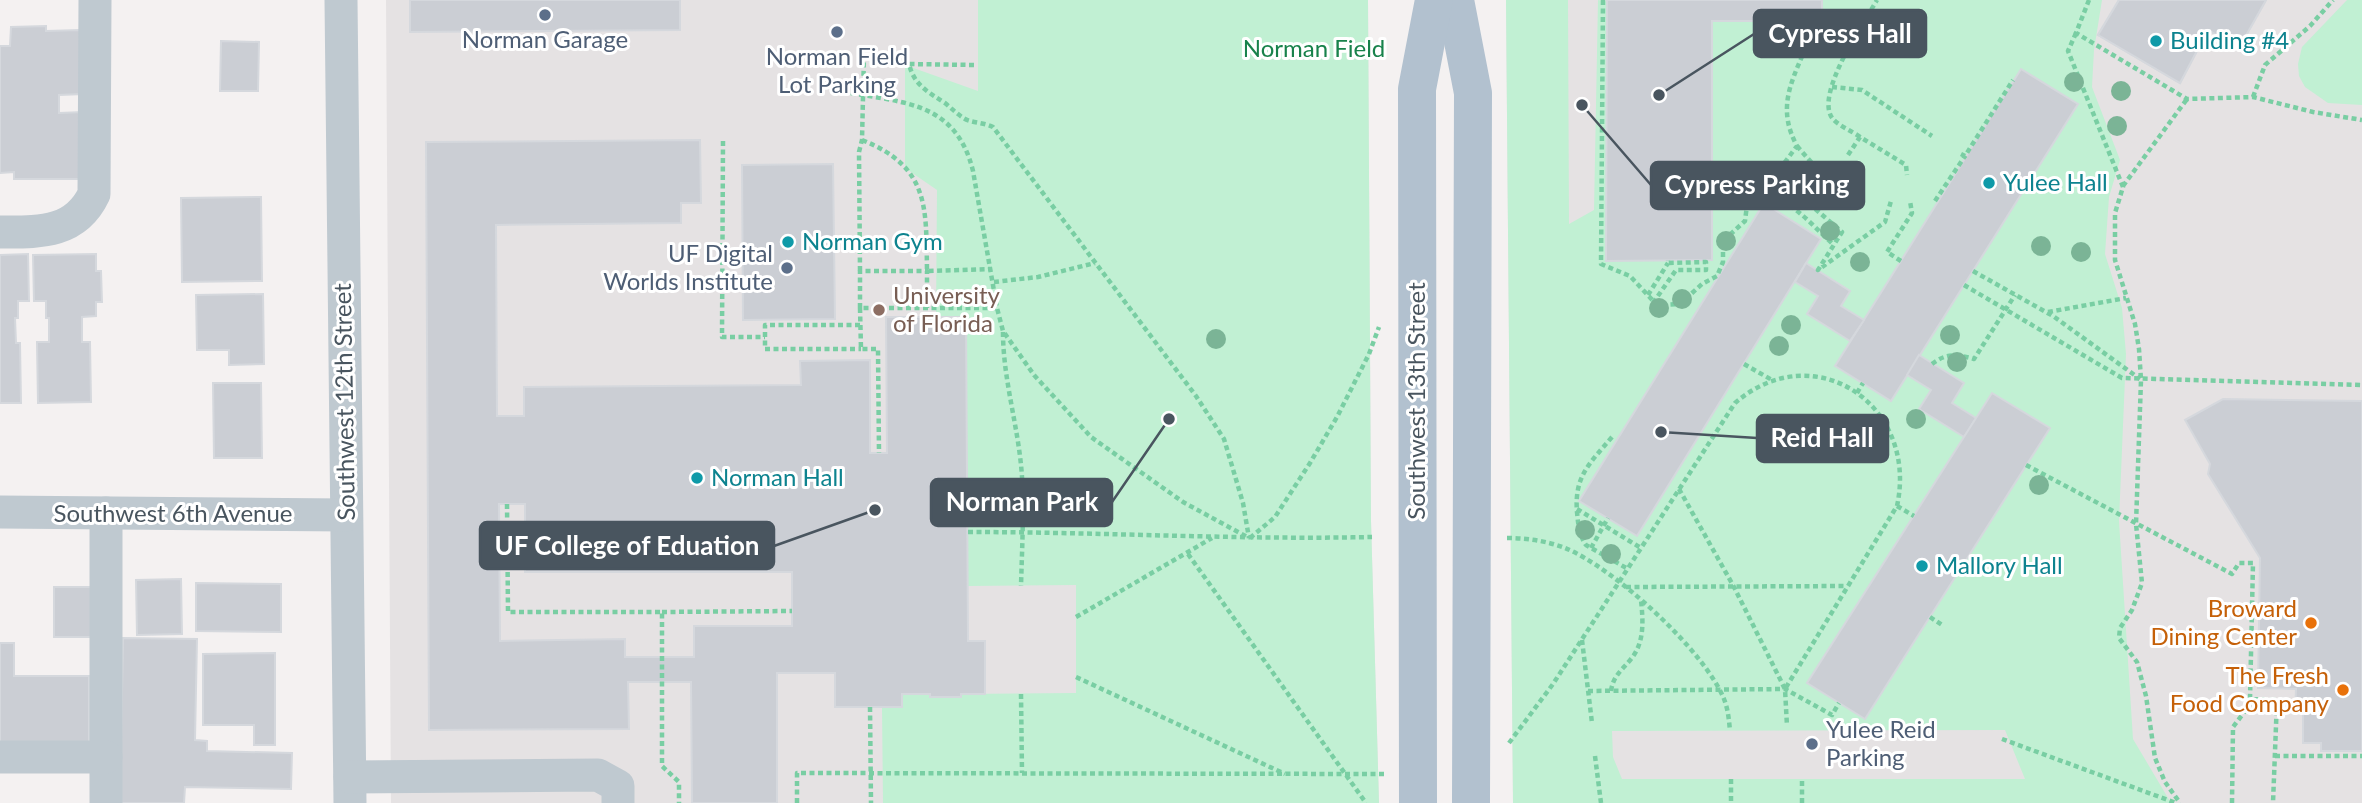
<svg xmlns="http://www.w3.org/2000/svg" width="2362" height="803" font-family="Lato,sans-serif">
<rect width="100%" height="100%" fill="#f4f1f1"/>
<g fill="#e5e2e3">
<path d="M386,0H1368L1371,521L1379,803H391Z"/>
<path d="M1506,0H2362V803H1513Z"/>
</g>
<g fill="#c1f0d3" fill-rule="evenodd">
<path d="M978,0H1368L1371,521L1379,803H883L882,707H902V694H930V697H960L961,694L1076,693V585L968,586L966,317H936L937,190L905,168V65L978,91Z"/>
<path d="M1506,0H1568L1569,224L1594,210L1598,0L1712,21L1822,20V0H2102L2094,50L2092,87L2120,160L2109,197L2105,254L2122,308L2126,354L2119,521L2133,739L2171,803H1513ZM2021,70L2077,104L1919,355L1964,383L1952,403L1976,418L1993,393L2049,429L1865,719L1808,683L1964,437L1920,409L1931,390L1907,375L1835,366L1850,341L1807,314L1818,296L1795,282L1637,535L1579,500L1764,203L1821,238L1806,263L1850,290L1841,306L1864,320ZM2005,730L2025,779H1622L1613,757L1612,731Z"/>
<path d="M2347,0H2362V105L2328,103L2305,87L2299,76L2298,64L2302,47Z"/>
</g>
<g fill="#cbced4" stroke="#d5d8dd" stroke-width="2" fill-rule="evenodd">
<path d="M410,0H680V30L410,32Z"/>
<path d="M1607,0H1822V21H1712V260L1606,261Z"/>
<path d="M2119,0H2266L2239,48L2208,30L2180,83L2098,35Z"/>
<path d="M2119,0H2266L2239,48L2208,30L2180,83L2098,35Z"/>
<path d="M46,26V31L80,30L83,94L59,95V113L83,112L81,179H14V172L0,173V46H10L11,27Z"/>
<path d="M221,41L259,42L258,91H220Z"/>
<path d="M2021,69L2078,104L1891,401L1835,366Z"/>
<path d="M700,140L701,203H681V223L496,225L497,416H524V387L801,385L800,361L870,360V453H887L886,317H966L968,641H985V694H961V697H930V694H902V707H835V673H777V803H692L691,682H628L629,729L429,730L426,142ZM499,504H525V572H792V626H694V657H625V639L500,641Z"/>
<path d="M833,164L835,319L743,320L742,165Z"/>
<path d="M261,197L262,281L182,282L181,198Z"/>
<path d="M1764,203L1821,239L1637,536L1579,501Z"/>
<path d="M28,254L29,301H18V318H15L16,343H20L21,403H0V255Z"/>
<path d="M96,254V271H101L102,302H96V316L82,317V342H90L91,402L38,403L37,342H49V318H46V301H34L33,255Z"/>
<path d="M1806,263L1850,291L1841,306L1864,320L1850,341L1807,314L1818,296L1795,282Z"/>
<path d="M263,294L264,364L229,365V350H197L196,295Z"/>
<path d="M1919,355L1964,383L1952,403L1976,418L1964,437L1919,409L1931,390L1907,375Z"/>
<path d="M213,383H261L262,458H214Z"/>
<path d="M1992,393L2050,428L1865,719L1807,683Z"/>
<path d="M2223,399L2362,401V751H2321V743H2303V714H2295L2296,689L2258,688L2260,558L2208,474L2210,464L2185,420Z"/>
<path d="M181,579L182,634L137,635L136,580Z"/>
<path d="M196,583L281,584V632L196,631Z"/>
<rect x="54" y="587" width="41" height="50"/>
<path d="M123,638L197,639L195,740L207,741V751L292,753L291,789L185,787L184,803H120Z"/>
<path d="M0,643H14V676H89V744L0,742Z"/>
<path d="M275,653V745H254V725H203V654Z"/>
</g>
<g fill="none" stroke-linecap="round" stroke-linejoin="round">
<g stroke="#79cea3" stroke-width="4.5" stroke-dasharray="5 3.5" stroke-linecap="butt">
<path d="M1603,0L1601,264L1630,276L1657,305L1680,304L1702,284L1717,276L1723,262V241L1745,221L1747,205L1755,196C1788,193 1811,225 1834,245"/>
<path d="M2089,0L2076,33L2187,99L2253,97L2313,112L2362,120"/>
<path d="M2076,33L2068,51L2123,187L2115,213V260L2135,324L2139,349L2141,380L2136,524L2142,583L2132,610L2120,628L2119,638L2137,662L2146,696L2155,758L2165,782L2180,803"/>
<path d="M1809,55L1804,52L1813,32"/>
<path d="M974,65L909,64C914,85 928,92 945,103C951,108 956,113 962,117C969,123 983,122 993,127L1196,396L1224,439L1243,503L1249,538"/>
<path d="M1832,87L1862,90L1932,136"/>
<path d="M834,90C896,103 955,97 973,171L997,308L1003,331L1034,375L1091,437L1183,502L1249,538"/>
<path d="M2253,97L2265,65L2310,26L2333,0"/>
<path d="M1860,137C1852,131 1839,126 1833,119C1813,96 1865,21 1877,0"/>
<path d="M862,140C930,167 926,208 927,271L992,269"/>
<path d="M723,141L722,337H765"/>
<path d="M1797,146L1818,170L1833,179L1830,184L1848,196L1845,203L1779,170L1785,183L1842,232L1818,270L1885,222L1891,201"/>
<path d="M1961,154L1965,156L2013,80"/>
<path d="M1848,155L1860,137L1906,165L1907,175"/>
<path d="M1712,170L1764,172L1779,170L1797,146C1778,111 1789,86 1804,52"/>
<path d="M2123,186L2187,99"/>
<path d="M1935,201L1965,156"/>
<path d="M1901,261L1887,252L1912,213L1910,201"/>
<path d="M860,271L859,152L862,140L864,55"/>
<path d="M1973,271L2053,316L2140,379"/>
<path d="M994,282L1038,277L1095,263"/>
<path d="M1964,285L2122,378L2362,385"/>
<path d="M1648,295L1668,263"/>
<path d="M1653,303L1676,270H1706V262L1668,263V260"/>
<path d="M860,308L861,349H878L879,453"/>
<path d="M927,308V271H860V308H997"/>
<path d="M2048,312L2126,298"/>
<path d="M860,325H765V349H861"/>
<path d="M1003,332C1003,381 1019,428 1022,477C1024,513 1022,550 1021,586"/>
<path d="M1744,364L1772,380"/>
<path d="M1932,364C1946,353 1957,354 1974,359L2015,295"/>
<path d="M1857,393L1863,383"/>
<path d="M1612,437C1590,463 1574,476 1577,512C1578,523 1579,535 1586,545L1628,569"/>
<path d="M2026,465L2232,574L2239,563H2253L2250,699L2277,700L2273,803"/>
<path d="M1679,489L1734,587L1785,689L1787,726"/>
<path d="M507,504L508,612H662V766L679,782V803"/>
<path d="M1897,506L1914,516"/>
<path d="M1577,509L1641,548"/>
<path d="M968,532C1103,532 1237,540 1372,537"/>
<path d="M1250,538L1275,517L1310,463L1337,417L1369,354L1379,327"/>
<path d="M1507,538C1527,538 1547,541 1565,548C1614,568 1704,650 1724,699C1728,709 1729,720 1730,731"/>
<path d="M1591,548L1608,518"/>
<path d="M1188,554L1366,803"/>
<path d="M1626,587L1846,586"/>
<path d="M662,612L792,611"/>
<path d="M1076,617L1212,538"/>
<path d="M1930,617L1942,625"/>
<path d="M1582,640L1592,723"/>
<path d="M1076,677L1285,774"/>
<path d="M1588,691L1785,689L1832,715L1839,703"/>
<path d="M1611,691C1613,676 1622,670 1631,659C1645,642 1643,620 1641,600"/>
<path d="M1021,694L1022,773"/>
<path d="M870,707L871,803"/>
<path d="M2002,739L2176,803"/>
<path d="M1509,743L1553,684L1735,403C1815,334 1919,406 1897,506L1785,689"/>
<path d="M1595,756L1601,803"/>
<path d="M2275,756H2362"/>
<path d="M1731,779V803"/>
<path d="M797,803V773L1384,774"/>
<path d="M1802,803V779"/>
<path d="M2232,803L2233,727L2245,711L2250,699"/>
</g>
<g stroke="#bfc9d0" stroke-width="33">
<path d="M341,0L350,803"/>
<path d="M0,232C39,232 75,234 94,194L95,0"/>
<path d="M0,512L346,515"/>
<path d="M106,513V803"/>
<path d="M0,757H106"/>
<path d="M350,777L598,775L618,786V803"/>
</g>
<g stroke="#b2c1cf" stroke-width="38">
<path d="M1455,0L1473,93L1471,803"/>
<path d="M1418,803L1417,89L1434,0"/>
</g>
</g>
<g fill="#7bb496">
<circle cx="2074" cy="82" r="10"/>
<circle cx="2121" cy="91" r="10"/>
<circle cx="2117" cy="126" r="10"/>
<circle cx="1752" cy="200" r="10"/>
<circle cx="1830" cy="231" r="10"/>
<circle cx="1726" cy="241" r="10"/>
<circle cx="2041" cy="246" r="10"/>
<circle cx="2081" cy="252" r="10"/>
<circle cx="1860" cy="262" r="10"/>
<circle cx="1682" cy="299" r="10"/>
<circle cx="1659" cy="308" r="10"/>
<circle cx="1791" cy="325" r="10"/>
<circle cx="1950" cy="335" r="10"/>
<circle cx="1216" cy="339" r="10"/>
<circle cx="1779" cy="346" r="10"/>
<circle cx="1957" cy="362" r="10"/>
<circle cx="1916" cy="419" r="10"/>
<circle cx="2039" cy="485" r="10"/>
<circle cx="1585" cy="530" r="10"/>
<circle cx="1611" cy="554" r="10"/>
</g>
<g fill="#5c6f8a" stroke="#fff" stroke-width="2.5">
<circle cx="545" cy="15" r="7"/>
<circle cx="837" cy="32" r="7"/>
<circle cx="787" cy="268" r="7"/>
<circle cx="1812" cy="744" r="7"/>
</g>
<g fill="#0f9aa8" stroke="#fff" stroke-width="2.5">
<circle cx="2156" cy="41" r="7"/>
<circle cx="1989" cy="183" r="7"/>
<circle cx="788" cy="242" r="7"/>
<circle cx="697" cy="478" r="7"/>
<circle cx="1922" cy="566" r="7"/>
</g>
<circle fill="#8d6e63" stroke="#fff" stroke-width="2.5" cx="879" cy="310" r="7"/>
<g fill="#e8710a" stroke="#fff" stroke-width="2.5">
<circle cx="2311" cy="623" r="7"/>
<circle cx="2343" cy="690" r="7"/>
</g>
<g text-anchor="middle" stroke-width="6" stroke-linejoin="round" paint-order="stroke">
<g font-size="24" fill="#4e5e75" stroke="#fff">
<text x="545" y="48">Norman Garage</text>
<text x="837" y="65">Norman Field<tspan x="837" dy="28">Lot Parking</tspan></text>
<text x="773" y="262" text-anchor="end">UF Digital<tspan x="773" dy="28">Worlds Institute</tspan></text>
<text x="1826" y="738" text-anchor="start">Yulee Reid<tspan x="1826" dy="28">Parking</tspan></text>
</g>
<g font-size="24" fill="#0d838f" stroke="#fff" text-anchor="start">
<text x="2170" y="49">Building #4</text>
<text x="2003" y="191">Yulee Hall</text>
<text x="802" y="250">Norman Gym</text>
<text x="711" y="486">Norman Hall</text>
<text x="1936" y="574">Mallory Hall</text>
</g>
<g font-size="24" fill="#18824b" stroke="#fff">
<text x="1314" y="57">Norman Field</text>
</g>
<g font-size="24" fill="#785e54" stroke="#fff" text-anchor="start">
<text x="893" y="304">University<tspan x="893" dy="28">of Florida</tspan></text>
</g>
<g font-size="24" fill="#49555f" stroke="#fff">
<text transform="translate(1417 401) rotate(-90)" y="8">Southwest 13th Street</text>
<text transform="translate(345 402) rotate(-91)" y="8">Southwest 12th Street</text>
<text x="173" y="522">Southwest 6th Avenue</text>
</g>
<g font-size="24" fill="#c56008" stroke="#fff" text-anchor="end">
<text x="2297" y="617">Broward<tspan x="2297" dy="28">Dining Center</tspan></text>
<text x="2329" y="684">The Fresh<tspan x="2329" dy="28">Food Company</tspan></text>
</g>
</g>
<path fill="none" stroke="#49555f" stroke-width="2.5" d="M1659 95L1754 34M1582 105L1651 185M1661 432L1757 438M1169 419L1112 502M875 510L774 546"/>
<g fill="#49555f" stroke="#fff" stroke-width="2.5">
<circle cx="1659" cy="95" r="7"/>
<circle cx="1582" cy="105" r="7"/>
<circle cx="1661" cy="432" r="7"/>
<circle cx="1169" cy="419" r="7"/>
<circle cx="875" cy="510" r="7"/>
</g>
<g fill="#49555f" stroke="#49555f" stroke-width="2.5">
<rect x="1754" y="10" width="172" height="47" rx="7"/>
<rect x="1651" y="162" width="213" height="47" rx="7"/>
<rect x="1757" y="415" width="131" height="47" rx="7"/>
<rect x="931" y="479" width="181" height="47" rx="7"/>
<rect x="480" y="522" width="294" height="47" rx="7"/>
</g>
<g font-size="26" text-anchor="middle" font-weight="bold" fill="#fff">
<text x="1840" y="43">Cypress Hall</text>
<text x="1757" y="194">Cypress Parking</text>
<text x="1822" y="447">Reid Hall</text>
<text x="1022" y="511">Norman Park</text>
<text x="627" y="555">UF College of Eduation</text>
</g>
</svg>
